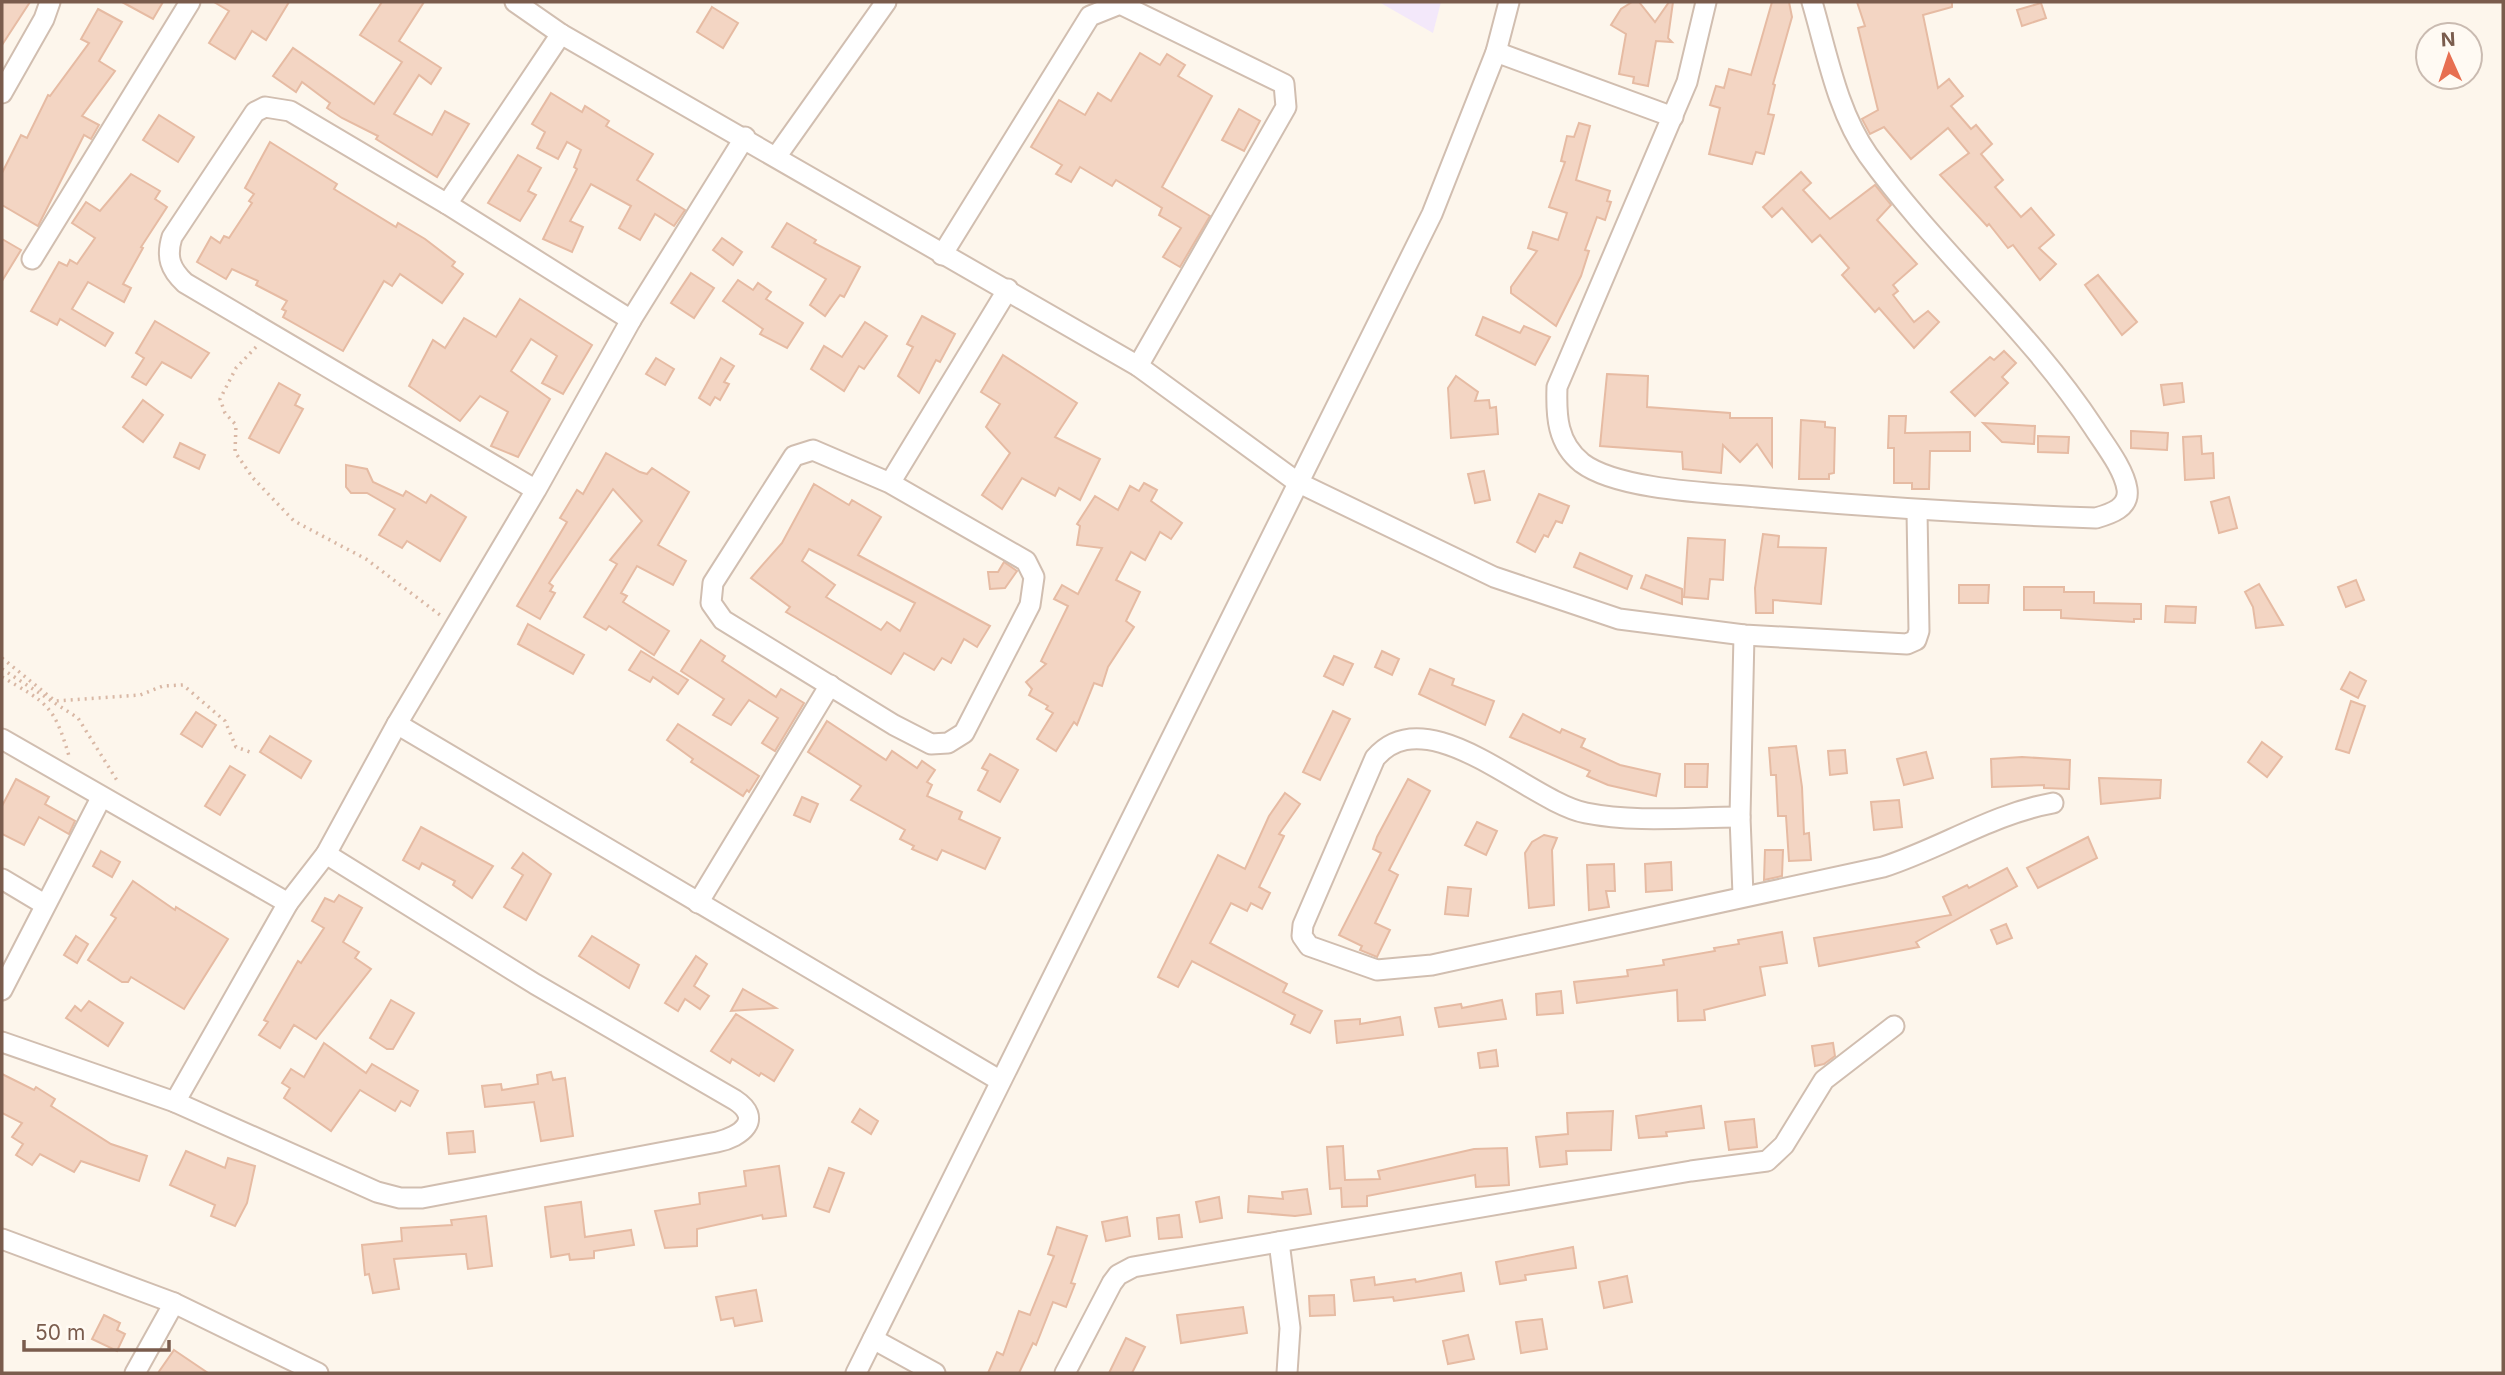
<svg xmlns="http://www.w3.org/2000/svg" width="2505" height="1375" font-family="Inter,sans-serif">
<rect width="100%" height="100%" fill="#fdf6ec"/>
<path fill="#f3e8fa" d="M1379,2H1441L1433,33Z"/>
<g fill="#f3d5c3" stroke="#e6bba3" stroke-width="2" fill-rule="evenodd">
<path d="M2,2H30L2,45Z"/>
<path d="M122,2H163L153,19Z"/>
<path d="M214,2H289L266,40L252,31L235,59L209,43L229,11Z"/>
<path d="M382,2H424L399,41L441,68L431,84L419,75L394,114L432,135L445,111L469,124L437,177L376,139L378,136L342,118L327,108L330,103L302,82L296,92L273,76L293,48L374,104L402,62L360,35Z"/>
<path d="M1632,2H1639L1655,22L1669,2H1673L1668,38L1672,42L1656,41L1648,86L1633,83L1634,77L1619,74L1626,34L1611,25L1621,9Z"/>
<path d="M1772,2H1789L1792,17L1773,84L1775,85L1768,114L1774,115L1764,154L1756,152L1752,164L1709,154L1720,108L1710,105L1716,86L1724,88L1729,69L1751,75Z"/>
<path d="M1857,2H1952V7L1923,15L1938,88L1949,79L1963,96L1951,106L1971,129L1976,125L1992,144L1981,154L2003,180L1995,187L2021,217L2031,208L2054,235L2039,248L2056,264L2040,280L2013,245L2008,248L1989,224L1987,226L1940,175L1969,153L1948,128L1911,159L1884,127L1870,134L1862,119L1878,110L1858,28L1865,26Z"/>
<path d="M2041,3L2046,18L2022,26L2017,10Z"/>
<path d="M712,7L738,23L723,48L697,32Z"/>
<path d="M98,9L122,22L99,61L115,71L82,116L99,125L91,139L84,135L38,226L2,205V173L21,135L27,138L48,95L50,96L89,43L81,39Z"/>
<path d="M1140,53L1160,65L1167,54L1185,65L1178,76L1212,96L1162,187L1210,216L1180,267L1163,257L1181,228L1159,215L1162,208L1116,180L1112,186L1080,167L1071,182L1056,174L1062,165L1031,147L1059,100L1085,115L1098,93L1111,101Z"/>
<path d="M551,93L582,112L585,106L609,121L606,126L653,154L637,180L685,210L674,226L655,214L640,240L619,228L631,206L591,184L570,221L583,227L572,252L543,239L577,169L574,167L581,150L567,142L558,159L537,148L545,132L532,124Z"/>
<path d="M1239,109L1260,121L1244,151L1222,140Z"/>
<path d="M159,115L194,137L178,162L143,140Z"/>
<path d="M1579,123L1590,126L1576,180L1610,191L1607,201L1611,202L1605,220L1597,217L1585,250L1589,251L1581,276L1556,326L1511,293V287L1537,251L1528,248L1533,232L1558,240L1567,213L1549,207L1565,162L1561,161L1567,136L1574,137Z"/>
<path d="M270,142L337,184L334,189L396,227L398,223L425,239L455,262L452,266L463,274L442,303L400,274L392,286L384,281L343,351L283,317L286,311L282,309L287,301L256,285L258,281L232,269L226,279L197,262L211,237L220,243L224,236L229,238L252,203L249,201L254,194L245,188Z"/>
<path d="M518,155L541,168L528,191L536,195L520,221L488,203Z"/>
<path d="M1801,172L1811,183L1803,190L1830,219L1875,185L1891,205L1877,220L1917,264L1893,285L1898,291L1893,295L1914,322L1928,311L1939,322L1914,348L1879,308L1875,312L1842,275L1849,268L1820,235L1812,242L1782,208L1772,217L1763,207Z"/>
<path d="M131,174L160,191L155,199L167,207L141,247L143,248L123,284L131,288L124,302L88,282L72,309L113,333L105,346L60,319L57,325L31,311L59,262L67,266L70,260L77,264L95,238L72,223L86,202L100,211Z"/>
<path d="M787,223L816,240L814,243L860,267L844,297L840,295L825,316L810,305L826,279L772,247Z"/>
<path d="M722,238L742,252L733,265L713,250Z"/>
<path d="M2,239L21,250L2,281Z"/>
<path d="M691,273L714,288L694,318L671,303Z"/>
<path d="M2098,275L2137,322L2122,335L2085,285Z"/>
<path d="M738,280L753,290L758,283L771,292L766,299L803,323L787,348L760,334L763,329L723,301Z"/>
<path d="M520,299L592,345L563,394L542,383L557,356L531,339L511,371L550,399L518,457L491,446L508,412L480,396L460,421L409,386L433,340L445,348L464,318L496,337Z"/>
<path d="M922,316L955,334L940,362L936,360L919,393L898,376L913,347L907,344Z"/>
<path d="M1483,317L1520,333L1524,326L1550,337L1535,365L1476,335Z"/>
<path d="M155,321L209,353L191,378L162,362L146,385L132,377L144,358L136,353Z"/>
<path d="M865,322L887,336L864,369L859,366L844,391L811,369L824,346L842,357Z"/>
<path d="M2004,351L2016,363L2002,377L2008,383L1975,416L1951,392L1990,357L1994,360Z"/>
<path d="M1003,355L1077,403L1055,437L1100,459L1080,500L1059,488L1055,496L1022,478L1002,509L982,495L1010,453L986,427L1000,404L981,392Z"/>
<path d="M656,358L674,369L665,385L646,374Z"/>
<path d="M721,358L734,366L724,382L729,384L720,400L715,397L710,405L699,398Z"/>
<path d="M1607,374L1648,376L1647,407L1730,413V418H1772V466L1757,444L1740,462L1723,445L1721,473L1683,469L1682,452L1600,446Z"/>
<path d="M1456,376L1478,392L1475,401L1489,400L1490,408L1496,407L1498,434L1451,438L1448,388Z"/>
<path d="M279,383L300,395L295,405L303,409L279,453L249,438Z"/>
<path d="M2182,383L2184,402L2164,405L2161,385Z"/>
<path d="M143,400L163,415L143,442L123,427Z"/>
<path d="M1889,416H1906L1905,433L1970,432V451H1930L1929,489H1912V483H1894V448H1888Z"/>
<path d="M1801,420L1825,422V427L1835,428L1834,473L1829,474V479H1799Z"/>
<path d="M1983,423L2035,426L2034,444L2002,442Z"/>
<path d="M2131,431L2168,433L2167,450L2131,448Z"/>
<path d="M2038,436L2069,437L2068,453L2038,452Z"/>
<path d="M2201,436L2202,454L2213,453L2214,478L2185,480L2183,437Z"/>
<path d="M180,443L205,455L199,469L174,457Z"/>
<path d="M606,453L640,472L647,474L652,468L689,492L658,545L686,561L673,585L637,566L621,593L627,596L623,602L669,631L654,655L609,626L606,630L584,617L617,564L610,560L642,521L613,489L549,583L553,586L550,591L555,593L540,619L517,606L567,522L560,518L577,490L583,494Z"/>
<path d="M346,465L367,469L373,482L403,496L406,491L426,503L431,495L466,517L440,561L407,541L402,548L379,535L395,509L367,493H351L346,487Z"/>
<path d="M1484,471L1490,500L1475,503L1468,474Z"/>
<path d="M1144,483L1157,490L1151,501L1182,523L1171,539L1160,532L1145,560L1131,552L1116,580L1140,592L1126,621L1134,627L1108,667L1102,686L1094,683L1077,725L1074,722L1056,751L1037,739L1053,713L1046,709L1048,706L1029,695L1032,689L1026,682L1046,664L1041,661L1068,606L1054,599L1062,585L1078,594L1102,548L1077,545L1080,526L1077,524L1095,496L1118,510L1130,486L1139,491Z"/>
<path d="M814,484L849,505L852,500L881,517L858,555L990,626L977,647L964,639L951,663L942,658L934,670L904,653L891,674L786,612L790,607L751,578L782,543ZM809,549L915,603L900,631L887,622L881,630L826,597L835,585L802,561Z"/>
<path d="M1539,494L1569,506L1562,523L1556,521L1548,537L1544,535L1535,552L1517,542Z"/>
<path d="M2229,497L2237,528L2219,533L2211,502Z"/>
<path d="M1763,534L1779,536L1778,547L1826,548L1821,604L1773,600V613H1756L1755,588Z"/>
<path d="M1688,538L1725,540L1723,580L1710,579L1708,599L1684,597Z"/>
<path d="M1580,553L1632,576L1627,589L1574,567Z"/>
<path d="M1004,562L1017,571L1005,588L990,589L988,572H998Z"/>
<path d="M1646,575L1682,589V604L1641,588Z"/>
<path d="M2356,580L2364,600L2346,607L2338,587Z"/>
<path d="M2259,584L2283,625L2256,628L2253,607L2245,592Z"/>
<path d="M1959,585H1989L1988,603H1959Z"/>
<path d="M2024,587H2064V592H2094V603L2141,604V619H2134V622L2061,618V610H2024Z"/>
<path d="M2166,606L2196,607L2195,623L2165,622Z"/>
<path d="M528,624L584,655L573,674L518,644Z"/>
<path d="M701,640L725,656L722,661L776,697L781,689L804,703L775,751L762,743L778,718L749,700L731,725L713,715L724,699L681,671Z"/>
<path d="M641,651L688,680L678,694L653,677L650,682L629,670Z"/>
<path d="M1382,651L1399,659L1392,675L1375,667Z"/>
<path d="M1334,656L1353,664L1343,685L1324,676Z"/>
<path d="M1430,669L1454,679L1452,685L1494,701L1485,725L1419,694Z"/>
<path d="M2350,672L2366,681L2358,698L2341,689Z"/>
<path d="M2351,701L2365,706L2349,753L2336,749Z"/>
<path d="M1333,711L1350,719L1320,780L1303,772Z"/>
<path d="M196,712L216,725L202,747L181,734Z"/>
<path d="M1523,714L1560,733L1562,729L1585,739L1581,747L1620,765L1660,774L1656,796L1608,785L1587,776L1590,771L1510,737Z"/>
<path d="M827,721L886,760L892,751L917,768L922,761L935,770L927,782L932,785L927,796L962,812L959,819L1000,838L985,869L942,850L937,860L912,849L914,846L900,839L905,830L851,800L861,786L808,752Z"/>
<path d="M678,724L759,776L749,792L747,790L743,796L691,762L693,759L667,740Z"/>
<path d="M270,736L311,761L301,778L260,752Z"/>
<path d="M2262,742L2282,757L2267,777L2248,762Z"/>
<path d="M1796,746L1802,787L1804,834L1809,833L1811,860L1789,861L1786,816H1778L1776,775H1771L1769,748Z"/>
<path d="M1845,750L1847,773L1830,775L1828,751Z"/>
<path d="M1926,752L1933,778L1904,785L1897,759Z"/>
<path d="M990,754L1018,770L1000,802L978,790L988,771L982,768Z"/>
<path d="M2022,757L2070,760L2069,789L2044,788V785L1992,787L1991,759Z"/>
<path d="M1685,764H1708L1707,787H1685Z"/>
<path d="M230,766L245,775L220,815L205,806Z"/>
<path d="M2099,778L2161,780L2160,798L2101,804Z"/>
<path d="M16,779L49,797L45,804L75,821L69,834L39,817L24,845L2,834V806Z"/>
<path d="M1408,779L1430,791L1389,870L1398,875L1375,923L1390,930L1377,957L1360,950L1362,946L1339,935L1381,853L1373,849L1377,837Z"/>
<path d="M1285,793L1300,804L1279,834L1284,836L1259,887L1270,893L1262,909L1251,903L1247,911L1231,903L1210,943L1287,984L1283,992L1322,1011L1310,1033L1291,1024L1295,1015L1192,961L1178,987L1158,977L1218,855L1245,869L1269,816Z"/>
<path d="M802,797L818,804L810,822L794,815Z"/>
<path d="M1899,800L1902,827L1874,830L1871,802Z"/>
<path d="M1477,822L1497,831L1486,855L1465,845Z"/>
<path d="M421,827L493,866L472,898L453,885L455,881L422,863L419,869L403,860Z"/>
<path d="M1544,835L1557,838L1552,850L1554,905L1529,908L1525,853L1532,842Z"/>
<path d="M2088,837L2097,858L2038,888L2027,868Z"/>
<path d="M1765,850H1783L1782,876L1764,880Z"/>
<path d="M101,851L120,862L112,877L93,866Z"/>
<path d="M523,853L551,874L526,920L504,907L523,875L512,868Z"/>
<path d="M1671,862L1672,890L1646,892L1645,864Z"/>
<path d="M1614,864L1615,891H1606L1609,907L1589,910L1587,865Z"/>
<path d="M2007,868L2017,886L1916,942L1919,947L1819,966L1814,938L1951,915L1943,897L1967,885L1969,888Z"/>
<path d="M133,881L175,910L176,907L228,939L184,1009L131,977L128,982H122L88,960L116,918L111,915Z"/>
<path d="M1448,887L1471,889L1468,916L1445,914Z"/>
<path d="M339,895L362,908L343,942L359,952L355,958L371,969L316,1039L294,1025L280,1048L259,1035L268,1022L264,1020L298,961L301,963L324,928L312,921L325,898L334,902Z"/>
<path d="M2006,924L2012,938L1997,944L1991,930Z"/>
<path d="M1782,932L1787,963L1760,967L1765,995L1704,1010L1705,1020L1678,1021L1677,990L1577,1003L1574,982L1628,976L1627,970L1664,965L1663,960L1715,951L1714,948L1739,944L1738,940Z"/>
<path d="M76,936L88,944L77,963L64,955Z"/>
<path d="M592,936L639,965L629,988L579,956Z"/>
<path d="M696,956L707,964L694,986L709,996L700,1009L685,999L678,1011L665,1003Z"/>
<path d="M743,989L776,1008L731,1011Z"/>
<path d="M1561,991L1563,1013L1537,1015L1536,994Z"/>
<path d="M391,1000L414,1013L393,1049H387L370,1038Z"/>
<path d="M1502,1000L1506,1019L1439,1027L1435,1008L1461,1004L1462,1008Z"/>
<path d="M89,1001L123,1023L108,1046L66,1018L75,1006L81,1011Z"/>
<path d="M736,1014L793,1050L774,1081L761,1073L759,1076L732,1059L730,1063L711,1051Z"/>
<path d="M1400,1017L1403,1035L1337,1043L1335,1021L1360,1019V1024Z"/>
<path d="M324,1043L366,1073L372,1064L418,1091L410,1106L401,1101L395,1111L360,1090L331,1131L284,1098L290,1088L282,1083L291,1069L304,1077Z"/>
<path d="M1833,1043L1835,1056L1824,1064L1815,1066L1812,1046Z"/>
<path d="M1496,1050L1498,1066L1480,1068L1478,1053Z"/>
<path d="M551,1072L553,1080L565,1078L573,1136L541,1141L534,1102L485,1107L482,1086L501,1084L502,1090L538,1084L537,1075Z"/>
<path d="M2,1074L34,1090L36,1087L55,1099L51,1106L111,1144L147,1156L139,1181L81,1161L74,1172L40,1154L32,1165L16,1155L23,1144L12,1137L22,1123L2,1113Z"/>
<path d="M1701,1106L1704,1128L1666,1132L1667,1136L1639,1138L1636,1116Z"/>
<path d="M860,1109L878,1121L871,1134L852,1122Z"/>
<path d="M1613,1111L1611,1150L1566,1151L1567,1164L1540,1167L1536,1137L1568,1134L1567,1113Z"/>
<path d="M1754,1119L1757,1147L1729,1150L1725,1122Z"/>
<path d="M473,1131L475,1152L449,1154L447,1133Z"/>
<path d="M1343,1146L1345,1180L1380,1179L1378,1171L1474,1149L1507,1148L1509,1185L1476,1187L1475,1175L1367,1196V1206L1342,1207L1341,1188L1330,1189L1327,1147Z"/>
<path d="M186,1151L225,1168L228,1158L255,1166L247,1203L235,1226L211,1216L215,1205L170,1185Z"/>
<path d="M779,1166L786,1216L763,1219L762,1215L697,1229V1246L665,1248L655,1211L700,1204L699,1193L746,1186L744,1171Z"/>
<path d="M829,1168L844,1173L829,1212L814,1207Z"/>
<path d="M1307,1189L1311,1214L1295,1216L1248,1212L1249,1196L1283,1199L1282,1192Z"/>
<path d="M1219,1197L1222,1218L1200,1222L1196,1202Z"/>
<path d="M581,1202L585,1237L631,1230L634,1245L594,1251V1258L570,1260L569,1254L551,1257L545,1207Z"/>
<path d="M1179,1215L1182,1237L1159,1239L1157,1218Z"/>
<path d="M486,1216L492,1266L468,1269L466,1254H462L394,1259L399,1289L373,1293L369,1274L365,1275L362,1245L402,1241L401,1228L452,1225L451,1220Z"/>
<path d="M1127,1217L1130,1236L1106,1241L1102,1222Z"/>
<path d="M1057,1227L1087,1236L1071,1283L1075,1284L1066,1307L1053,1302L1036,1345L1033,1343L1019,1373H988L997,1352L1003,1355L1019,1311L1030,1315L1054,1256L1048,1254Z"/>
<path d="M1573,1247L1576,1268L1525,1275L1526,1280L1500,1284L1496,1262Z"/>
<path d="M1461,1273L1464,1291L1394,1301L1393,1297L1354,1301L1351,1280L1374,1277L1375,1285L1415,1279L1416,1282Z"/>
<path d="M1627,1276L1632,1302L1604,1308L1599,1282Z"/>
<path d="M756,1290L762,1321L735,1326L733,1318L721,1320L716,1297Z"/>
<path d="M1334,1295L1335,1315L1310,1316L1309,1296Z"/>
<path d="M1243,1307L1247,1333L1181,1343L1177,1315Z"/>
<path d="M104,1315L120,1323L117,1330L125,1334L117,1351L92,1339Z"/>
<path d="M1542,1319L1547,1349L1521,1353L1516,1322Z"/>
<path d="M1468,1335L1474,1359L1448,1364L1443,1341Z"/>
<path d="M1126,1338L1145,1347L1132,1373H1109Z"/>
<path d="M174,1350L208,1373H158Z"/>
</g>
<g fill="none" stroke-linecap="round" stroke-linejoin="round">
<defs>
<g id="minor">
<path d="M515,2L561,34L1138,366L1297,482L1494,577L1619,619L1744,635L1907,644L1916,640L1919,631L1917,511"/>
<path d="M1706,2L1687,82L1557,387C1556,416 1557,443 1582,463C1618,490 1712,493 1757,497C1870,507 1983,514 2096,518C2110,514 2130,508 2127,489C2124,469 2105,445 2094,428C2029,329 1937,251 1868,155C1837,111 1827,53 1812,2"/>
<path d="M1496,52L1673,117"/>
<path d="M2,93L44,19L50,2"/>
<path d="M776,157L886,2"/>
<path d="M447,204L561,34"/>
<path d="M942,255L1090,16L1120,4L1284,84L1286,107L1138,366"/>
<path d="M32,259L190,2"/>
<path d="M631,320L745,137"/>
<path d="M890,483L813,450L794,456L713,583L711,603L723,620L894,725L931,744L948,743L964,733L1030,605L1034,577L1026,561L890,483L1008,289"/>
<path d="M397,724L999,1080"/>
<path d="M2,739L288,903"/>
<path d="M1740,817C1690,817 1636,823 1586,813C1529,802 1428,696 1375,758L1303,925L1302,936L1309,946L1377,970L1432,965L1883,867C1942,848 1992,814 2053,803"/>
<path d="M2,879L44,904"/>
<path d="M1743,895L1740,817L1744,635"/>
<path d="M698,903L830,685"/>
<path d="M2,990L101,798"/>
<path d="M2,1042L175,1102L377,1192L400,1198H422L717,1142C741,1137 764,1119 735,1100L535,984L326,854"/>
<path d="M175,1102L288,903L326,854L397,724L536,490L631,320L447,204L290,111L265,107L255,112L172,237C166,257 170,269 185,283L536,490"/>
<path d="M2,1239L174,1303L318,1373"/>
<path d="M1279,1242L1290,1328L1287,1373"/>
<path d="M873,1339L935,1373"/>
<path d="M135,1373L174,1303"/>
<path d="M856,1373L1432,214L1496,52L1509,2"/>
<path d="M1065,1373L1112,1283L1118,1275L1133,1267L1691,1171L1767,1161L1784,1145L1824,1080L1894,1026"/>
</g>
</defs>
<use href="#minor" stroke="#d1beb0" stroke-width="23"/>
<g stroke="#d9b8a5" stroke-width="3.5" stroke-dasharray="2 5" stroke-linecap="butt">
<path d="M256,347L236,368L220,399L225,413L236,425L235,452L253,478L294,521L366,559L440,615"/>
<path d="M2,658L55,701L140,695L163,686L183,685L225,721L236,747L250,752"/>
<path d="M2,669L78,718L118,782"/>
<path d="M2,677C47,703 54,705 69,756"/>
</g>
<use href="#minor" stroke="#fff" stroke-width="19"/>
</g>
<rect width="2505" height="1375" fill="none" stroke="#7a5c4d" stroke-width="7"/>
<g transform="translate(2449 56) rotate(357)"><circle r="33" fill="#fffaf3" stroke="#cabbb1" stroke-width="2"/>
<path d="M0-5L12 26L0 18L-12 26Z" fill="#e76f51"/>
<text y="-10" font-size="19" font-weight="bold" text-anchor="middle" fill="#7a5c4d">N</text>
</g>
<path d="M24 1340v10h145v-10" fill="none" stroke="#7a5c4d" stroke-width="3.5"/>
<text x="35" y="1340" font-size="21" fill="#7a5c4d" stroke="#fffaf3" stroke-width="5" paint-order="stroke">50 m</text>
</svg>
